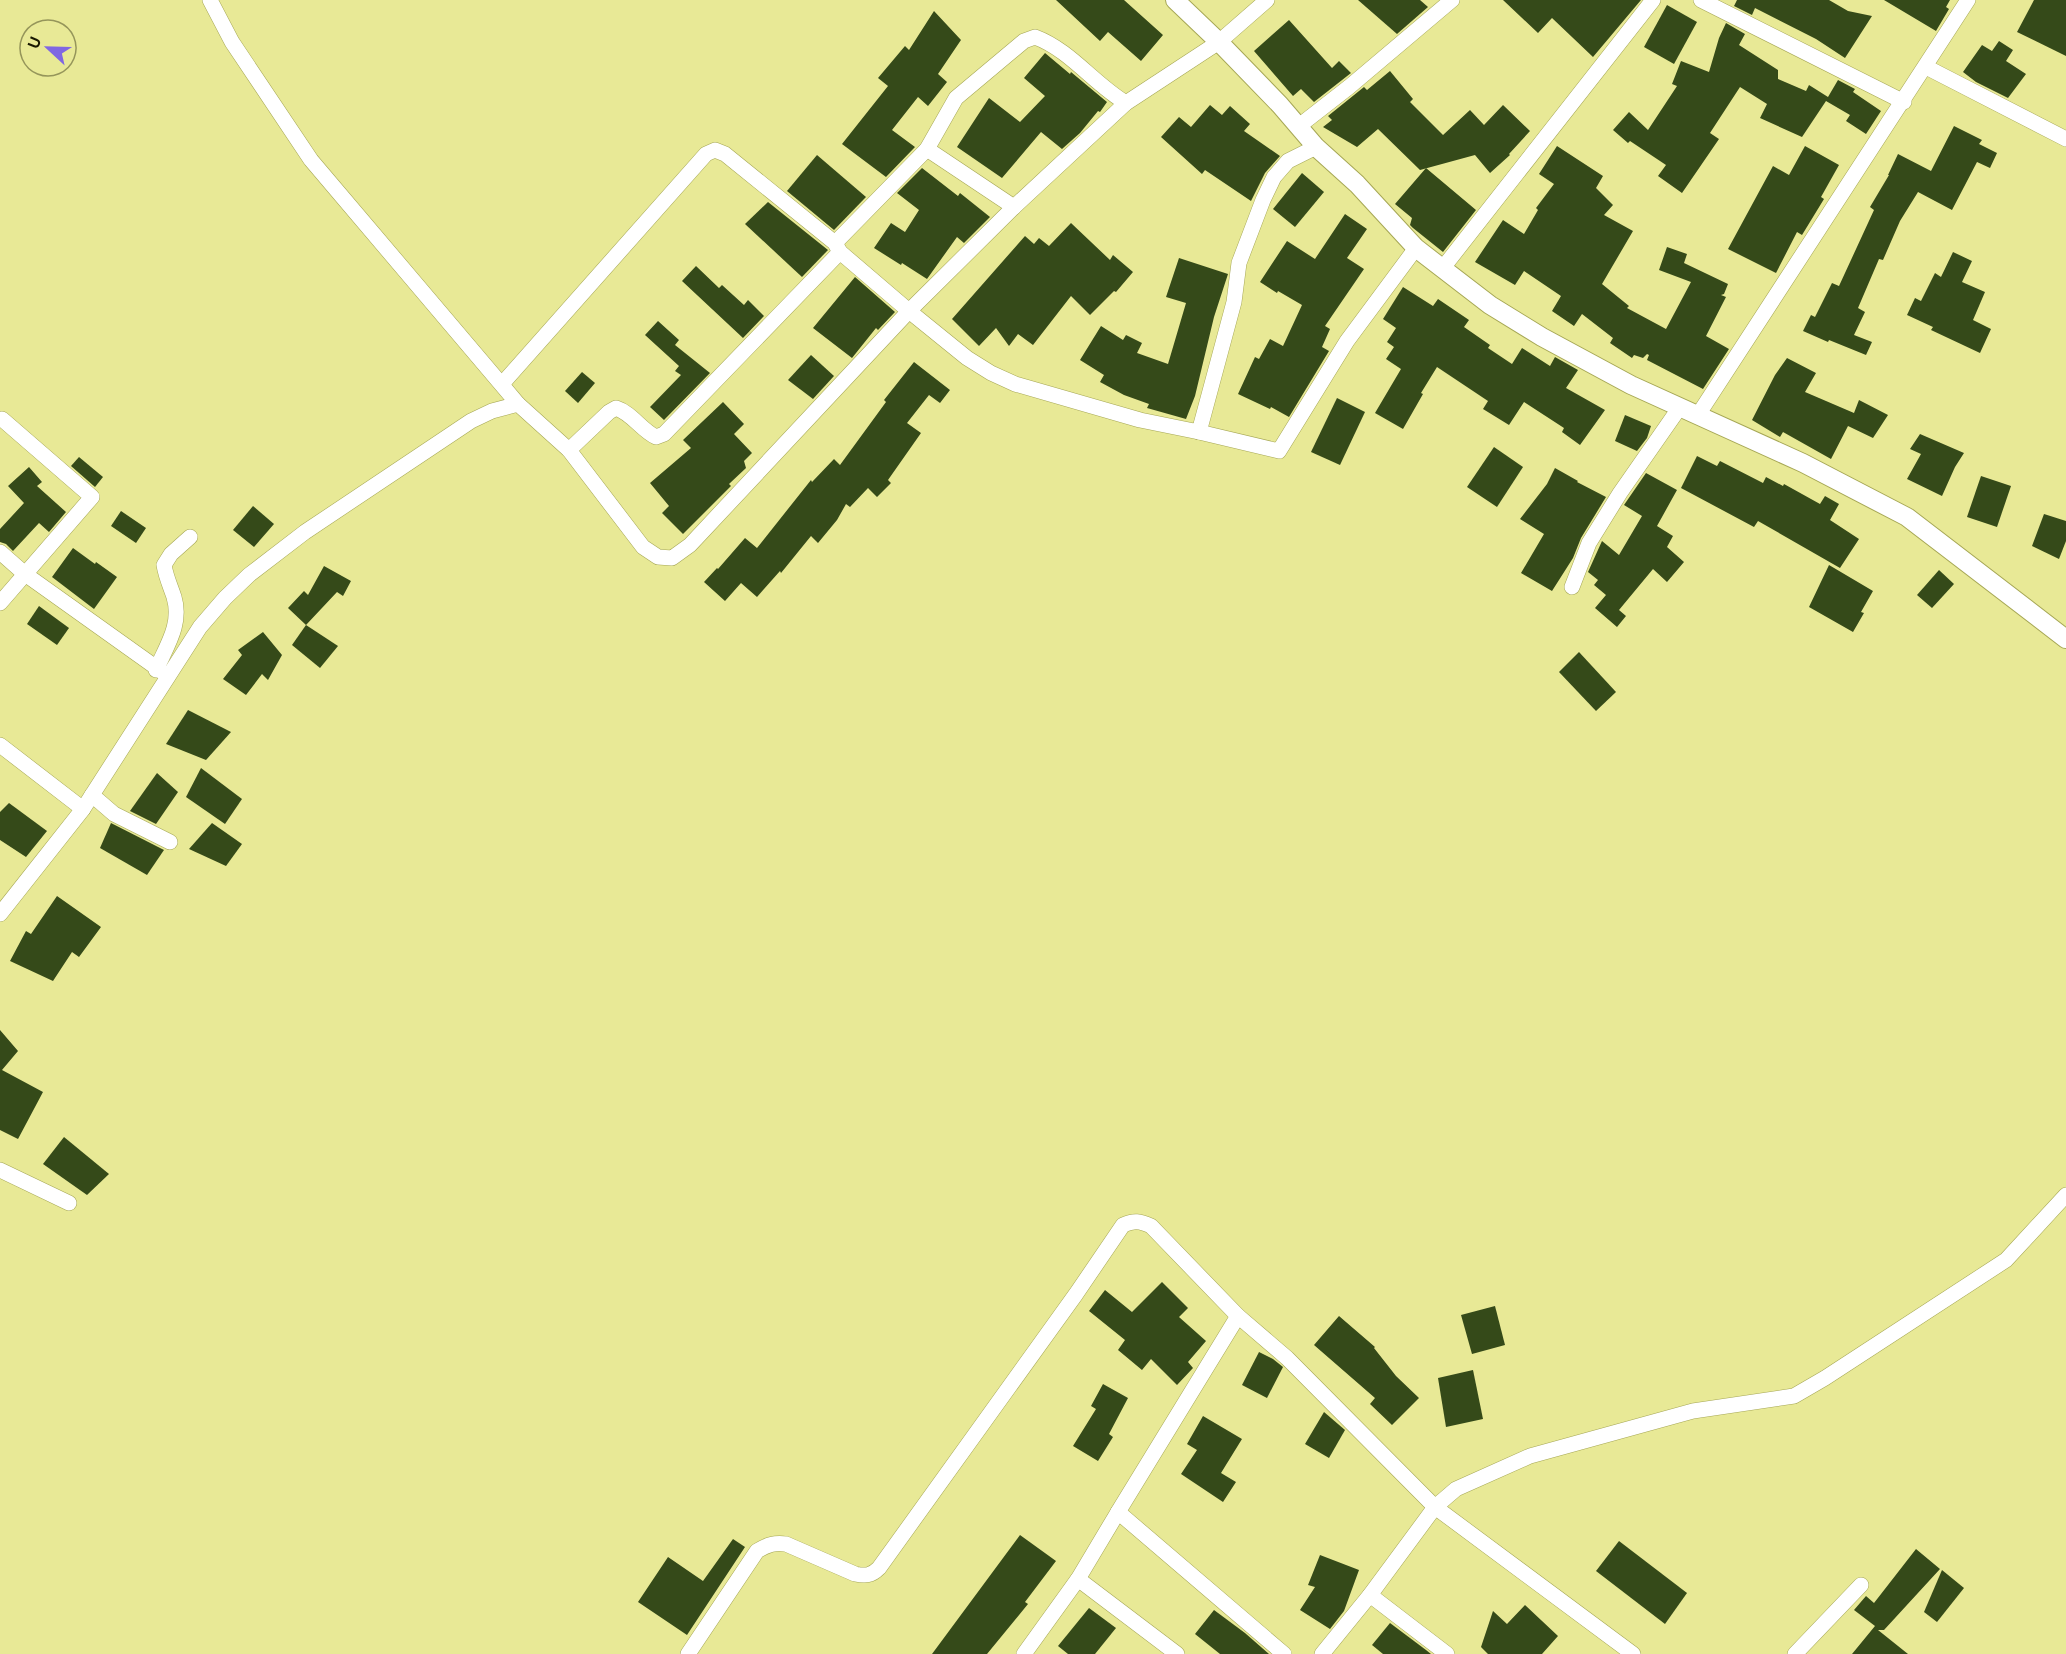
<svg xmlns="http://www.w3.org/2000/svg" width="2066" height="1654" font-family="'DM Sans',sans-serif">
<rect width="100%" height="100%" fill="#e8e996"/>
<g fill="#354a19">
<path d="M1056,0H1124L1163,35L1141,61L1108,32L1100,41Z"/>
<path d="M1358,0H1420L1428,7L1397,34Z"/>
<path d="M1503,0H1641L1593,57L1552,18L1538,33Z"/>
<path d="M1737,0H1829L1848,11L1872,16L1845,58L1816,39L1755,8L1752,15L1734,6Z"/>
<path d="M1884,0H1950L1946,7L1949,9L1936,31Z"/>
<path d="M2034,0H2066V56L2017,32Z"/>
<path d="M1667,5L1697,22L1674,64L1644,47Z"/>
<path d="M934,11L961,40L938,74L947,82L928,106L918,97L892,130L915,147L886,177L842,144L888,86L878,78L905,46L909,50Z"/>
<path d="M1289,20L1332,68L1339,61L1351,73L1314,102L1301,89L1293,96L1254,51Z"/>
<path d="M1726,23L1745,34L1739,45L1778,70V79L1806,91L1809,85L1828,97L1838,80L1855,89L1853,92L1881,111L1866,134L1846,121L1850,115L1826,101L1802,137L1760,118L1767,104L1740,87L1710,133L1719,139L1682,193L1658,176L1666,165L1630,141L1628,143L1613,130L1629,112L1648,130L1677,86L1672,84L1681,61L1709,72L1719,38Z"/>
<path d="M1999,41L2013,50L2006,61L2026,74L2008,98L1976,82L1963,72L1982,45L1992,51Z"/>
<path d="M1045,53L1070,74L1071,72L1107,102L1100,112L1098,111L1080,133L1062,149L1041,132L1002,178L957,147L989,98L1020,122L1045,96L1024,78Z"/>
<path d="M1390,71L1413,99L1410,102L1443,135L1470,110L1484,125L1503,105L1530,131L1509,154L1510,155L1490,173L1475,155L1420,170L1378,129L1357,147L1323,127L1332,120L1328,116L1364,87L1367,90Z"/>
<path d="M1210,105L1222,115L1230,106L1250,124L1244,131L1280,156L1265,173L1251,201L1205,170L1202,174L1161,137L1179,117L1191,127Z"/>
<path d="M1954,126L1982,140L1979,144L1997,153L1990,168L1977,162L1952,210L1918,192L1900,221L1883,260L1879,259L1858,308L1865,312L1854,335L1872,342L1866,355L1829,340L1828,342L1803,331L1811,315L1815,317L1832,283L1839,286L1874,210L1870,207L1889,175H1888L1898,154L1931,171Z"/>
<path d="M1557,146L1603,176L1596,188L1613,205L1604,215L1633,231L1602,284L1629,306L1627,308L1666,329L1691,282L1659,270L1667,247L1687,254L1684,263L1728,284L1724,294L1721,295L1726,297L1706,336L1729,349L1703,389L1647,360L1649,355L1647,354L1643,358L1634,355L1632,358L1610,343L1613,338L1582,314L1574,326L1552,311L1561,296L1524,271L1515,285L1475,262L1503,220L1524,234L1538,210L1536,208L1554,184L1539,174Z"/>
<path d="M1805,146L1839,165L1821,197L1824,199L1802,235L1797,232L1776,273L1728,249L1773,166L1789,175Z"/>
<path d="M817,155L866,197L834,230L787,191Z"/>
<path d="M922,168L958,196L960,193L990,217L964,243L957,237L927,279L902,263L901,265L874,248L891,223L905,232L919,210L897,193Z"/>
<path d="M1426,168L1476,210L1443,252L1413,228L1410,225L1412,218L1395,204Z"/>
<path d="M1302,173L1324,192L1295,227L1273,209Z"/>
<path d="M768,202L828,250L802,277L745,224Z"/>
<path d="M1345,214L1367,229L1347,258L1364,269L1325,326L1330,329L1322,347L1329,351L1289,417L1271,407L1270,409L1238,394L1255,357L1259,359L1270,339L1283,346L1302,305L1278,291L1277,293L1260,282L1287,241L1315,259Z"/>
<path d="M1071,223L1110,260L1113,255L1133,272L1116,292L1114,291L1090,315L1071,296L1033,345L1018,334L1009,346L996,328L979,346L952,319L1025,236L1034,244L1039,238L1049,246Z"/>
<path d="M1953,252L1972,261L1962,282L1985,292L1973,320L1991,329L1980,353L1931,330L1933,327L1907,315L1915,298L1921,301L1935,273L1941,277Z"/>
<path d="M1179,258L1228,274L1214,317L1195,396L1186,419L1147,408L1149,404L1124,395L1100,382L1104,375L1080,360L1101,326L1123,340L1126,335L1142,343L1137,353L1168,364L1186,303L1166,297Z"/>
<path d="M696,266L719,288L722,285L744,305L748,300L764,316L743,338L682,281Z"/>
<path d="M855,277L895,312L878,330L876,328L852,358L813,328Z"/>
<path d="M1403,287L1433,306L1438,299L1469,320L1464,327L1490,345L1488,348L1512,364L1522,348L1550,366L1555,357L1578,370L1566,388L1605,410L1580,445L1562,432L1564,428L1524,402L1509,425L1483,409L1488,401L1437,367L1421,393L1423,394L1403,429L1375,413L1401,369L1386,359L1394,347L1387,342L1396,328L1383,319Z"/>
<path d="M658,321L679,340L675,345L710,373L664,420L650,407L681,375L675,371L679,366L645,335Z"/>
<path d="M811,355L834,376L813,399L788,380Z"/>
<path d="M1787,358L1816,373L1805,392L1854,413L1859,400L1888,415L1873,438L1848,426L1831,459L1783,432L1780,437L1752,420L1775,375Z"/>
<path d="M914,362L950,390L940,403L929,395L907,423L921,433L888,480L891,483L877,497L868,488L850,507L846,504L837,520L818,543L811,536L781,573L780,571L757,597L741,583L725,601L704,582L717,568L718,569L745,538L757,548L811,480L812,482L834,459L840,465L886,402L884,400Z"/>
<path d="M582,372L595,383L578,403L565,391Z"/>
<path d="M1337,398L1365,412L1340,465L1311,452Z"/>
<path d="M723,402L744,424L734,434L752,453L744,461L746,468L729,484L731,486L683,534L662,513L669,506L650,483L691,448L683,440Z"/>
<path d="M1625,415L1651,426L1647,438L1637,451L1615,441Z"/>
<path d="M1920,434L1964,453L1955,467L1942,496L1907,479L1921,454L1910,449Z"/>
<path d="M1494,447L1523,467L1497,507L1467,487Z"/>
<path d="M1697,456L1717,466L1720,461L1763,483L1766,477L1783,486L1784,484L1820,504L1825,496L1839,504L1830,520L1859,539L1840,568L1758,521L1754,527L1681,488Z"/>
<path d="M79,457L103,477L95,487L71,466Z"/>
<path d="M29,467L42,482L37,486L66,512L49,532L39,523L13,551L6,544L0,542V529L24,503L8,486Z"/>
<path d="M1555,468L1578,481L1577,482L1606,497L1581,538L1573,558L1552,591L1521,573L1544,534L1520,519L1547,484Z"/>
<path d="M1646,473L1677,490L1657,526L1673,536L1667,547L1684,562L1667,582L1653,569L1619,610L1626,616L1617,627L1595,608L1606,595L1594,585L1598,580L1588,572L1602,541L1619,555L1642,516L1624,505Z"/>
<path d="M1981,476L2011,486L1997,527L1967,517Z"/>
<path d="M253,506L274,524L254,547L233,530Z"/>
<path d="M121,511L146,528L136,543L111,526Z"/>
<path d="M2044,514L2066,521V541L2059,559L2032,546Z"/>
<path d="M73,548L95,564L96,562L117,577L94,609L52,577Z"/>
<path d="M1829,565L1873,591L1861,612L1864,613L1853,632L1809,607Z"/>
<path d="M324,566L351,581L343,596L337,592L306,625L288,608L304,591L308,595Z"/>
<path d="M1939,570L1954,584L1932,608L1917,595Z"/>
<path d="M39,606L69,628L57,645L27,624Z"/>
<path d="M306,625L338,646L320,668L292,645Z"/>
<path d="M263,632L282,655L268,680L262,674L246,695L223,679L242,655L238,650Z"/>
<path d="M1579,652L1616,692L1596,711L1559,672Z"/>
<path d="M188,710L231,732L206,760L166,744Z"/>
<path d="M201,768L242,799L225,824L186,797Z"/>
<path d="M157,773L178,792L156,824L130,811Z"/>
<path d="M9,803L47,831L26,857L0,840V812Z"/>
<path d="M111,823L164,850L147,875L100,848Z"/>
<path d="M212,823L242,844L226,866L189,849Z"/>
<path d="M57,896L101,927L79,957L72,952L53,981L10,961L26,931L31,934Z"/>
<path d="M0,1030L18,1051L2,1070L43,1092L18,1139L0,1130Z"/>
<path d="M64,1137L109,1174L87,1195L43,1164Z"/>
<path d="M1162,1282L1188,1308L1179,1317L1206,1341L1188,1362L1193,1368L1177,1385L1151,1359L1142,1370L1118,1350L1125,1340L1089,1311L1105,1290L1132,1312Z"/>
<path d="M1495,1306L1505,1345L1472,1354L1461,1315Z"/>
<path d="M1339,1316L1375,1347L1374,1348L1396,1376L1419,1398L1392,1425L1370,1404L1375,1398L1314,1345Z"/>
<path d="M1259,1352L1273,1359L1283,1367L1267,1398L1242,1385Z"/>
<path d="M1473,1370L1483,1419L1446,1427L1438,1378Z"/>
<path d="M1103,1384L1128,1398L1109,1434L1113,1437L1098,1461L1073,1446L1096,1409L1091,1406Z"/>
<path d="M1324,1412L1345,1430L1329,1458L1305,1444Z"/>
<path d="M1203,1416L1242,1439L1221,1473L1236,1482L1223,1502L1181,1474L1197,1450L1187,1444Z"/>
<path d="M1020,1535L1056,1561L1025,1602L1028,1604L987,1654H932Z"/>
<path d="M733,1539L745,1547L687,1635L638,1602L668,1557L703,1581Z"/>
<path d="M1619,1541L1687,1593L1665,1624L1596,1571Z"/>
<path d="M1916,1549L1940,1569L1884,1630H1878L1908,1654H1852L1875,1626L1854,1610L1866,1596L1874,1603Z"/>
<path d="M1320,1555L1359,1570L1344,1611L1330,1629L1300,1610L1315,1587L1308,1585Z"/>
<path d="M1942,1570L1964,1588L1937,1622L1924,1612Z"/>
<path d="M1525,1605L1558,1636L1542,1654H1488L1481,1647L1493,1611L1507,1624Z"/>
<path d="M1089,1608L1116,1628L1095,1654H1068L1058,1646Z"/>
<path d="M1214,1610L1245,1633L1269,1654H1220L1195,1634Z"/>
<path d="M1390,1623L1426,1650L1431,1654H1383L1372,1645Z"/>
</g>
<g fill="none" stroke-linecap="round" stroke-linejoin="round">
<defs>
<g id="minor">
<path d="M210,0L232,42L311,160L518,404"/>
<path d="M1701,0L1904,102"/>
<path d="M1926,67L2066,139"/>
<path d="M1299,126L1349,87L1452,0"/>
<path d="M927,149L1014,207"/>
<path d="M835,243L927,149L956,98L1024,41L1035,37C1070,50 1094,84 1126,103"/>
<path d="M1442,269L1653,0"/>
<path d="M502,384L706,154L715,150L725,154L835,243L840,252L909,311L967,358L991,373L1015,384L1140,420L1199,432L1234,302L1239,263L1263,200L1274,177L1288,161L1316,147"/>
<path d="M1698,415L1968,0"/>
<path d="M1199,432L1279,451L1347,341L1416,248"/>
<path d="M569,450L609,412L616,408C632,413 641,430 656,437L664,434L840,252"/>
<path d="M0,552L25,574L168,676"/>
<path d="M1572,587L1589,543L1620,493L1680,407"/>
<path d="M0,603L92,497L2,419"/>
<path d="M156,670C167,645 182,624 174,597C170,585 166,577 164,565L171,554L190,537"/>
<path d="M0,745L83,809"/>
<path d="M92,795L114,814L170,842"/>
<path d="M0,914L83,809L200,627L225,598L249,575L305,532L471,421L492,411L518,404L569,450L643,547L658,557L672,558L690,545L909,311L1014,207L1126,103L1219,42L1267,0"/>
<path d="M0,1170L69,1203"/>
<path d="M1238,1316L1118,1512L1284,1654"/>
<path d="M1078,1579L1177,1654"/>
<path d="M1370,1595L1447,1654"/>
<path d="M688,1654L757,1551C767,1545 775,1542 786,1544L855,1574C865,1576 871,1576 879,1568L1076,1294L1123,1225C1134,1220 1140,1221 1151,1226L1238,1316L1287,1358L1435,1507L1633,1654"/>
<path d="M1024,1654L1078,1579L1118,1512"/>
<path d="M1322,1654L1370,1595L1435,1507L1456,1489L1530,1456L1693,1411L1794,1396L1825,1378L2006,1260L2066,1195"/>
<path d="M1795,1654L1861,1585"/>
</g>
<path id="tertiary" d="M1175,0L1219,42L1280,105L1316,147L1357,184L1416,248L1490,305L1542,337L1631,385L1803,463L1907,517L2066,639"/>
</defs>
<use href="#minor" stroke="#a6a755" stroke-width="16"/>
<use href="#tertiary" stroke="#a6a755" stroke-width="20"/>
<use href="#minor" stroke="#fff" stroke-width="15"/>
<use href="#tertiary" stroke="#fff" stroke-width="18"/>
</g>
<g transform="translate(48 48) rotate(292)"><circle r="28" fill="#e8e996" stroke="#95955a" stroke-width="1.5"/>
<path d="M0-4.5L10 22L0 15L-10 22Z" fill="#8067e2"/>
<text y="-9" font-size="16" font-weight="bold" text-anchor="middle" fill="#181801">U</text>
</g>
</svg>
